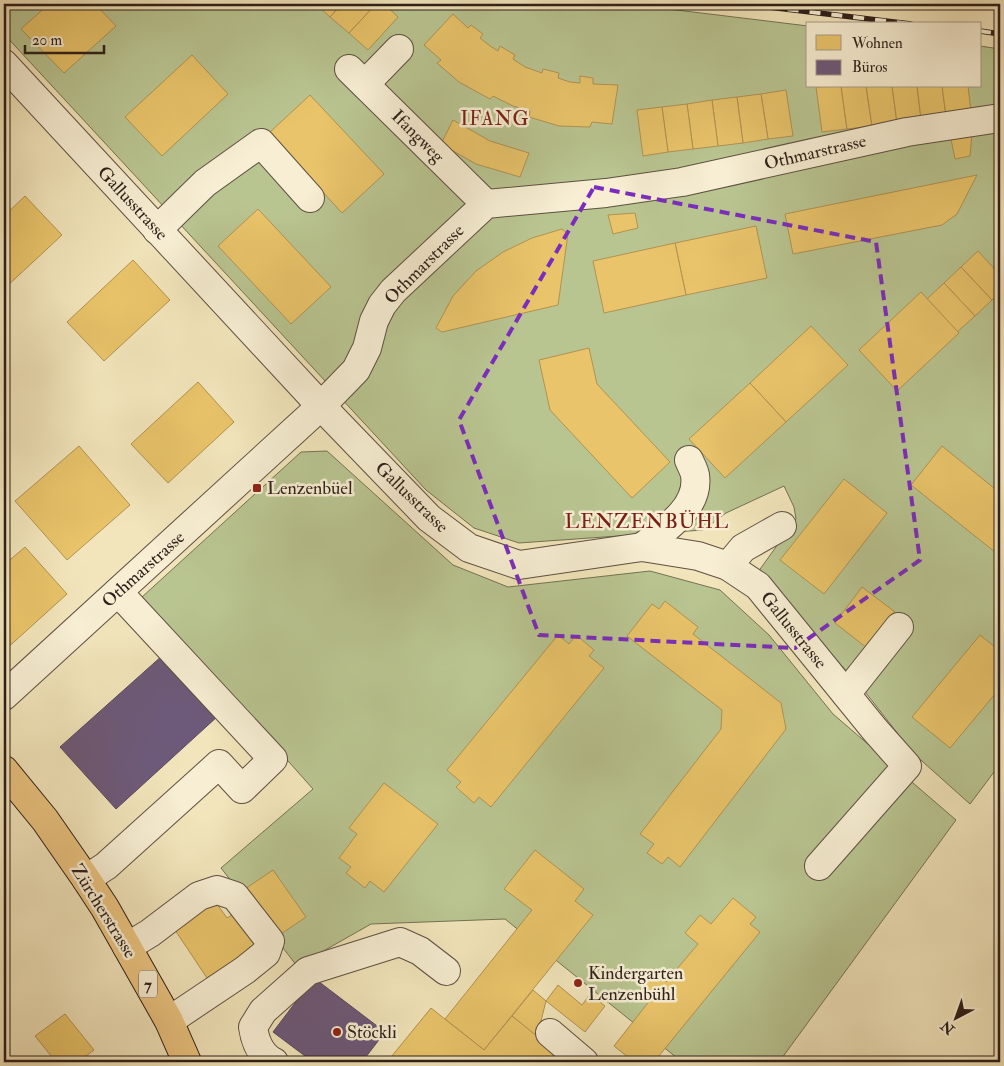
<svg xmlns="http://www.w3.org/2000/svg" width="1004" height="1066" font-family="'IM FELL Double Pica',serif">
<rect width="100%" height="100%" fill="#f2e5bb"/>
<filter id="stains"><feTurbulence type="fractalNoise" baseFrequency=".004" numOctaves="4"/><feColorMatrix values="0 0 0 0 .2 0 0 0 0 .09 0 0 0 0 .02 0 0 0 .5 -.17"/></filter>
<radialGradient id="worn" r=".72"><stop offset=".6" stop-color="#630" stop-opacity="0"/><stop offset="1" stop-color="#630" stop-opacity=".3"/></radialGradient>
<g fill="#b9c591" stroke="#737256">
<path d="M4,4H627L808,26V86H980V46L1000,49V764L970,804L913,753L866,693L758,572L796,519L794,507L784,486L726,513L703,530L519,543L474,528L426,490L4,34Z"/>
<path d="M327,451L453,565L508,587L650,571L720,590L769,635L833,714L956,820L779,1062H682L505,919L371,924L297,966L221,868L313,789L142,597L301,452Z"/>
</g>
<g fill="#e9c46a" stroke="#b19252">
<path d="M49,4H95L116,26L64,73L21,29Z"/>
<path d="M316,4H342L330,17Z"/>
<path d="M342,4H376L349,33L330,17Z"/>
<path d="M376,4H384L398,17L368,50L349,33Z"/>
<path d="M453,14L468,28L471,25L483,34L480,38L490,46L498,51L500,46L515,55L513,59L525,67L542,73L543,69L559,73L558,78L570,82L580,83V76L593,78V84L618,85L612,124L592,122L590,127L559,126L529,117L530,111L513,106L493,96L490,99L459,82L437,63L441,60L424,45Z"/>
<path d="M192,55L228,94L162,156L125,117Z"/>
<path d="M841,86L847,129L822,132L816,87Z"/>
<path d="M841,86H866L872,126L847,129Z"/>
<path d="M866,86H892L897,123L872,126Z"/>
<path d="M892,86H917L921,119L897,123Z"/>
<path d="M917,86H942L946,116L921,119Z"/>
<path d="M942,86H968L971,112L946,116Z"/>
<path d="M786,90L793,136L768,139L761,94Z"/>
<path d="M761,94L768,139L743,143L737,97Z"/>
<path d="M310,95L384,174L342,213L269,133Z"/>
<path d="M737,97L743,143L718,146L712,100Z"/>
<path d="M712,100L718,146L693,149L687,104Z"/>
<path d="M687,104L693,149L668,152L662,107Z"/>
<path d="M662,107L668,152L643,156L637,110Z"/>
<path d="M453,120L490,141L529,153L520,177L476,164L441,144Z"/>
<path d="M972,134L970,156L955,159L951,139Z"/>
<path d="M977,175L957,214L942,225L793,254L785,214Z"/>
<path d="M25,196L62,235L4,289V216Z"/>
<path d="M258,209L331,287L291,324L218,246Z"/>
<path d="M635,213L638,228L613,234L608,215Z"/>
<path d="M756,226L767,278L686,295L675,243Z"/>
<path d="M562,229L568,234L558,305L442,332L436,328L453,296L476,271L503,252L532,238Z"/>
<path d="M675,243L686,295L604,313L593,261Z"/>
<path d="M978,251L1000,275V292L992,300L961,267Z"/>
<path d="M133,260L170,300L104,361L67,322Z"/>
<path d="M961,267L992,300L975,316L944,283Z"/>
<path d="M944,283L975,316L957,332L927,299Z"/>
<path d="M921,292L959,333L897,391L859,350Z"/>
<path d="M811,326L848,365L786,422L750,383Z"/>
<path d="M589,348L597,384L670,462L632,498L550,410L539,360Z"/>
<path d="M198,382L234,422L168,483L131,444Z"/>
<path d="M750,383L786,422L725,478L689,439Z"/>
<path d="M79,446L130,505L67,560L15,501Z"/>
<path d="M942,446L1000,493V556L911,485Z"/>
<path d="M844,479L887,513L824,594L780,560Z"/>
<path d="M25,547L67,594L4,651V565Z"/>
<path d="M862,587L895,612L867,648L835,623Z"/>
<path d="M665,601L698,627L693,634L781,703L786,729L680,867L668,857L662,864L647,853L654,844L640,834L721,729L722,710L627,636L652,604L659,609Z"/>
<path d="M558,635L569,644L576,635L594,650L589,656L604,668L491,807L479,797L474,803L456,787L461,782L447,770Z"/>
<path d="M980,635L1000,651V688L950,748L912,717Z"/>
<path d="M384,783L438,824L384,892L370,881L365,888L346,873L351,867L339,858L357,834L349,828Z"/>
<path d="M535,850L584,889L575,901L593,915L484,1050L445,1019L532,910L504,889Z"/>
<path d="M273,870L306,917L278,936L245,889Z"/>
<path d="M212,897L227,918L235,913L257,945L207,978L171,924Z"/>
<path d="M733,898L756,917L750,924L760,932L654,1062H634L614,1046L651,999L640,990L654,973L666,982L698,944L685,933L700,915L711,924Z"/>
<path d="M558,985L582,1005L590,994L605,1006L585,1032L546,1001Z"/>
<path d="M533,990L546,1001L537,1037L512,1016Z"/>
<path d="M431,1008L484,1050L512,1016L569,1062H387Z"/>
<path d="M65,1014L94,1050L78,1062H56L35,1036Z"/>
</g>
<g fill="#6d597a" stroke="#5a485d">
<path d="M163,655L218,716L116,809L60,747Z"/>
<path d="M314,978L385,1032L362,1062H313L273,1032Z"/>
</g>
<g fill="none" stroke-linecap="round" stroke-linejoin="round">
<defs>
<g id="minor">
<path d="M4,64L321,406L429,518L469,548L519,565L642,547L698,556L728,566L758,586L875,730L907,766L819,866"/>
<path d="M349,69L486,204"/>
<path d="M365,84L399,49"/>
<path d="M157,230L205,183L261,143L310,198"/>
<path d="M642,547C664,530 700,508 695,475C694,470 691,465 689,460"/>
<path d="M728,566L743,548L782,526"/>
<path d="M846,694L899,627"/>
<path d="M4,696L321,406L356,370L367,348L374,321L382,305L393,291L486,204L606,193L682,182L907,132L1000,118"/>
<path d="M86,879L106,866L219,764L242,789L273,759L118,592"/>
<path d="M127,947L150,933L199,896L217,890L235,896L270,941L266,953L245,970L169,1021"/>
<path d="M550,1033L584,1062"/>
<path d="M274,1062C260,1055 255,1041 253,1027L263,1011L308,971L400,942L420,951L446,971"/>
</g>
<path id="major" d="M4,770L45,820L86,879L105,908L169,1021L187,1062"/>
</defs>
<use href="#minor" stroke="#5e5042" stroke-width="30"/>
<use href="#major" stroke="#2d1f1a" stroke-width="30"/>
<use href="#minor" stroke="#f7eed3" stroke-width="28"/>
<use href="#major" stroke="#e9c27e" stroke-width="28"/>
<defs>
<g id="rail">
<path d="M744,4L911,24"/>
<path d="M980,31L1000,34"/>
</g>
</defs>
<use href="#rail" stroke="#2d1f1a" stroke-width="5.5"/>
<use href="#rail" stroke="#f7eed3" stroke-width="4" stroke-dasharray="11" stroke-linecap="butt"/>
</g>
<path fill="none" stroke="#7b2cbf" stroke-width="4" stroke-dasharray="10 6" stroke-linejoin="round" d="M594,187L876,242L920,560L795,648L539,635L459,420Z"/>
<g fill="#8f2418" stroke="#f7eed3" stroke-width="2">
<rect x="252" y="483" width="10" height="10" rx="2.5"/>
<circle cx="578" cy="983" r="5"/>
<circle cx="337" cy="1032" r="5"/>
</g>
<g text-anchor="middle" stroke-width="5" stroke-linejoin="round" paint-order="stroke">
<rect fill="#f7eed3" stroke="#6a5d52" stroke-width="1" x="139" y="970.5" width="18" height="27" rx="4"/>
<g font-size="16" font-weight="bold" fill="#2d1f1a">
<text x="148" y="990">7</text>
</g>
<g font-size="18" fill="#2d1f1a" stroke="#f7eed3">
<text transform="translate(418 136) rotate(45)" y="6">Ifangweg</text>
<text transform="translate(815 152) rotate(-13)" y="6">Othmarstrasse</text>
<text transform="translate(133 203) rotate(47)" y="6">Gallusstrasse</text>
<text transform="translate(424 264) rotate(-45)" y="6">Othmarstrasse</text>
<text transform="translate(412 497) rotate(44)" y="6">Gallusstrasse</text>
<text transform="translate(143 569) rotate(-42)" y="6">Othmarstrasse</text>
<text transform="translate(794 630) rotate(51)" y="6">Gallusstrasse</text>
<text transform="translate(104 911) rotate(58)" y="6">Zürcherstrasse</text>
</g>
<g font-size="18" fill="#2d1f1a" stroke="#f7eed3" text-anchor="start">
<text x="267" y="494">Lenzenbüel</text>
<text x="588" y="979">Kindergarten<tspan x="588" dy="21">Lenzenbühl</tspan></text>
<text x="347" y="1038">Stöckli</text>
</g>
<g font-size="19" letter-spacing="1" fill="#7a1f14" stroke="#f7eed3">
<text x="495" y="125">IFANG</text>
</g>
<g font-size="20" letter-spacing="1" fill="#7a1f14" stroke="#f7eed3">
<text x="647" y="528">LENZENBÜHL</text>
</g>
</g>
<rect width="1004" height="1066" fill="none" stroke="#f2e5bb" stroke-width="20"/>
<rect x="5" y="5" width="994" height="1056" fill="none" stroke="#2d1f1a" stroke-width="2.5"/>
<rect x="10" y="10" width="984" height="1046" fill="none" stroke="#2d1f1a"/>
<rect x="806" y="22" width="175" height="65" fill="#f7eed3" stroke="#a69b89"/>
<rect x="816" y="35" width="25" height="15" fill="#e9c46a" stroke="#a69b89"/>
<text x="852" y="48" font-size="15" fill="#2d1f1a">Wohnen</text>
<rect x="816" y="60" width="25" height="15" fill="#6d597a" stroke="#a69b89"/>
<text x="852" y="72" font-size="15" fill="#2d1f1a">Büros</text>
<g transform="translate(956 1018) rotate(221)" stroke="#f7eed3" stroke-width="4" paint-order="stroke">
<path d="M0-4L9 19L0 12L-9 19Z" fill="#2d1f1a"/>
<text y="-8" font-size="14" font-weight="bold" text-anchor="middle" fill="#2d1f1a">N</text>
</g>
<path d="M25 45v8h79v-8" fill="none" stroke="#2d1f1a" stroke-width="2.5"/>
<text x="32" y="45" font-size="15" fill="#2d1f1a" stroke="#f7eed3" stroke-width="4" paint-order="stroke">20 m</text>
<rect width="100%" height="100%" filter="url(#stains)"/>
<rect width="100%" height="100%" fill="url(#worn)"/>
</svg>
